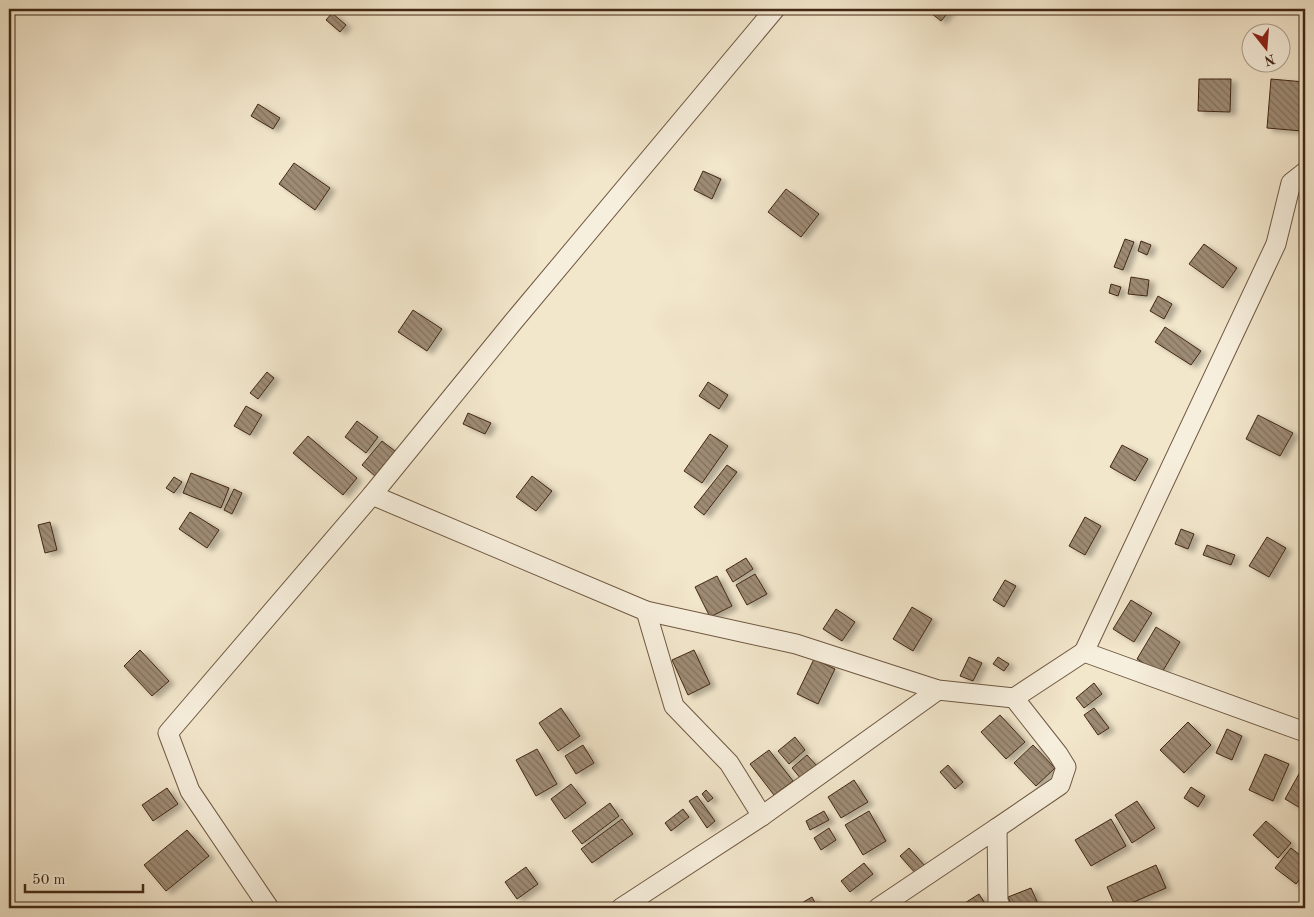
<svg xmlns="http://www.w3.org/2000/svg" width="1314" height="917" font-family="'Old Standard TT',serif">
<defs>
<pattern id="building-back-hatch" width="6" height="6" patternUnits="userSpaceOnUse" patternTransform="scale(1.25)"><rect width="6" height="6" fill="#9e8b74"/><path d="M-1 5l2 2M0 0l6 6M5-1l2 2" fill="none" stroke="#82725e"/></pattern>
<filter id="shadow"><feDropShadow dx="5.5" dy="3" stdDeviation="2.5" flood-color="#0004"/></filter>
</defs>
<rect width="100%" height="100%" fill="#f2e6cb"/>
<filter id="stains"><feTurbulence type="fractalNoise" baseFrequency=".004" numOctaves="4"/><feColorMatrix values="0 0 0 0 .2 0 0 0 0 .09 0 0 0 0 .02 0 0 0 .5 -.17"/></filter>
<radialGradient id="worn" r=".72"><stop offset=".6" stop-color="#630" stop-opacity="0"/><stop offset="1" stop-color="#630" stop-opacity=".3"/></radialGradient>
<g fill="url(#building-back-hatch)" stroke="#432815" filter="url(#shadow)">
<path d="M926,9H951L941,21Z"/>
<path d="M332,13L346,25L340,32L326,20Z"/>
<path d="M1199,79H1231L1230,112L1198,111Z"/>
<path d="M1271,79L1305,82L1302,131L1267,128Z"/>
<path d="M258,104L280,118L273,129L251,116Z"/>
<path d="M294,163L330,188L315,210L279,184Z"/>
<path d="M703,171L721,179L712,199L694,190Z"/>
<path d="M786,189L819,214L801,237L768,212Z"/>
<path d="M1125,239L1134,242L1123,270L1114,267Z"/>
<path d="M1141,241L1151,245L1147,255L1138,251Z"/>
<path d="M1204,244L1237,268L1223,288L1189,264Z"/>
<path d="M1131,277L1149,280L1147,296L1128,294Z"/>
<path d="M1111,284L1121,287L1118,296L1109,293Z"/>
<path d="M1158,296L1172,304L1164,319L1150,311Z"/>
<path d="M413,310L442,329L427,351L398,332Z"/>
<path d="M1165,327L1201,351L1191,365L1155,342Z"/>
<path d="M267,372L274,378L258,399L250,393Z"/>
<path d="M708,382L728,395L719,409L699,396Z"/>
<path d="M246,406L262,415L250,435L234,426Z"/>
<path d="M468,413L491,423L485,434L463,424Z"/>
<path d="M1258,415L1293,433L1280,456L1246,439Z"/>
<path d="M357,421L378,437L366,453L345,437Z"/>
<path d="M710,434L728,446L702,483L684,471Z"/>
<path d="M308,436L357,478L343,495L293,453Z"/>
<path d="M382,441L395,451L375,476L362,465Z"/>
<path d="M1122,445L1148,459L1135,481L1110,467Z"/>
<path d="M727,465L737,472L704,515L694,507Z"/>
<path d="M191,473L229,488L221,508L183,493Z"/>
<path d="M532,476L552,491L536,511L516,497Z"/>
<path d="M174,477L182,482L174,493L166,488Z"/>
<path d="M234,489L242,493L232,514L224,510Z"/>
<path d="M190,512L219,530L207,548L179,529Z"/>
<path d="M1085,517L1101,526L1085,555L1069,546Z"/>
<path d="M50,522L57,550L45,553L38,525Z"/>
<path d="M1181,529L1194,534L1188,549L1175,544Z"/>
<path d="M1267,537L1286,548L1269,577L1249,566Z"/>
<path d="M1207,545L1235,555L1231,565L1203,555Z"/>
<path d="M746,558L753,569L733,582L726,570Z"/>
<path d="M755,574L767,594L747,605L736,585Z"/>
<path d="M717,576L732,606L710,617L695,587Z"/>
<path d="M1005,580L1016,586L1004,607L993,600Z"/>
<path d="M1131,600L1152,613L1134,642L1113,629Z"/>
<path d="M912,607L932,619L913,651L893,639Z"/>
<path d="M836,609L855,622L842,641L823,629Z"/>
<path d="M1156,627L1180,642L1161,674L1137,659Z"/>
<path d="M140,650L169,681L152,696L124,666Z"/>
<path d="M694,650L710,684L688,695L672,660Z"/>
<path d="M969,657L982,663L973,681L960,676Z"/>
<path d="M998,657L1009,664L1004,671L993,664Z"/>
<path d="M814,659L835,669L818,704L797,694Z"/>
<path d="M1094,683L1102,694L1084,708L1076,698Z"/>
<path d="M561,708L580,736L558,751L539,723Z"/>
<path d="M1094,708L1109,728L1098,735L1084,715Z"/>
<path d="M1000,715L1025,742L1006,759L981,732Z"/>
<path d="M1188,722L1211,745L1184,773L1160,750Z"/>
<path d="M1227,729L1242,736L1232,760L1216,753Z"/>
<path d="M795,737L805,750L789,764L778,751Z"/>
<path d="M583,745L594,763L576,774L565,756Z"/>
<path d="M1033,745L1055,768L1036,786L1014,763Z"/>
<path d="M537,749L557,784L536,796L516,760Z"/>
<path d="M769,750L793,781L774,795L750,764Z"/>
<path d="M1265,754L1289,764L1273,801L1249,790Z"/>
<path d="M807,755L817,766L801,779L792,768Z"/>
<path d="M1305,763V803L1302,809L1285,799Z"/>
<path d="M948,765L963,782L955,789L940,772Z"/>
<path d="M854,780L868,802L841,818L828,797Z"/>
<path d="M571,784L586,803L565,819L551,799Z"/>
<path d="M1191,787L1205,796L1198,807L1184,798Z"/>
<path d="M167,788L178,804L153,821L142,805Z"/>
<path d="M706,790L713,798L708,802L702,794Z"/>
<path d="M697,796L715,821L707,828L689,801Z"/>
<path d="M1137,801L1155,828L1132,843L1115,815Z"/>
<path d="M610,803L619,816L582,844L572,831Z"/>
<path d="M683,809L689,817L671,831L665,823Z"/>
<path d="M824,811L829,820L810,830L806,821Z"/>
<path d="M869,811L886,841L863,855L845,825Z"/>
<path d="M622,819L633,834L592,863L581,849Z"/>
<path d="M1111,819L1126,846L1091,866L1075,840Z"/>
<path d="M1266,821L1291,843L1278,858L1253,835Z"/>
<path d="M829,828L836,840L821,850L814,838Z"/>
<path d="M187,830L209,856L166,891L144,865Z"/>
<path d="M909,848L925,866L916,874L900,856Z"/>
<path d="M1291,848L1305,859V872L1296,884L1275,868Z"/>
<path d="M864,863L873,874L850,892L841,881Z"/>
<path d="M1156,865L1166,888L1120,908H1116L1107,887Z"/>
<path d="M526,867L538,884L517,899L505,882Z"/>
<path d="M1031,888L1040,908H1013L1008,897Z"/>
<path d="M979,894L988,908H957Z"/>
<path d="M812,897L818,908H793Z"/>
</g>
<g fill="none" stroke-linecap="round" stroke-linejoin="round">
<defs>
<g id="minor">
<path d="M775,9L513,322L372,495L646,611L796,644L938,690L1014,698L1084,652L1305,732"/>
<path d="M646,611L674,706L729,763L762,816"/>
<path d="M1084,652L1276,244L1291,183L1305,172"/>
<path d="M997,828L1060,785L1066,767L1058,754L1014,698"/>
<path d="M269,908L190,791L168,733L372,495"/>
<path d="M621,908L762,816L938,690"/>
<path d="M878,908L997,828L998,901L1001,908"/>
</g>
</defs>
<use href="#minor" stroke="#6f5842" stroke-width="21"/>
<use href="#minor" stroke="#f7efdd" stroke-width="19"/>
</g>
<rect width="1314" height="917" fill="none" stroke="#f2e6cb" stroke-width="30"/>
<rect x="10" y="10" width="1294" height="897" fill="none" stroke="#432815" stroke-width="2.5"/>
<rect x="15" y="15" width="1284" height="887" fill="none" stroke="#432815"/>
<g transform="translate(1266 48) rotate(163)"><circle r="24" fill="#f7efdd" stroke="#af9f8d"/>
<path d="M0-4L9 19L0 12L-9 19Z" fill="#8f2418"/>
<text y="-8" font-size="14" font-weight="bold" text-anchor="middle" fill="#432815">N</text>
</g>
<path d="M25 884v8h118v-8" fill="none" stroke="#432815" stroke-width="2.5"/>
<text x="32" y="884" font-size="15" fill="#432815" stroke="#f7efdd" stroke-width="4" paint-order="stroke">50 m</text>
<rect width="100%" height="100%" filter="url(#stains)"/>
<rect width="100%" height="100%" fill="url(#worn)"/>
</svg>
